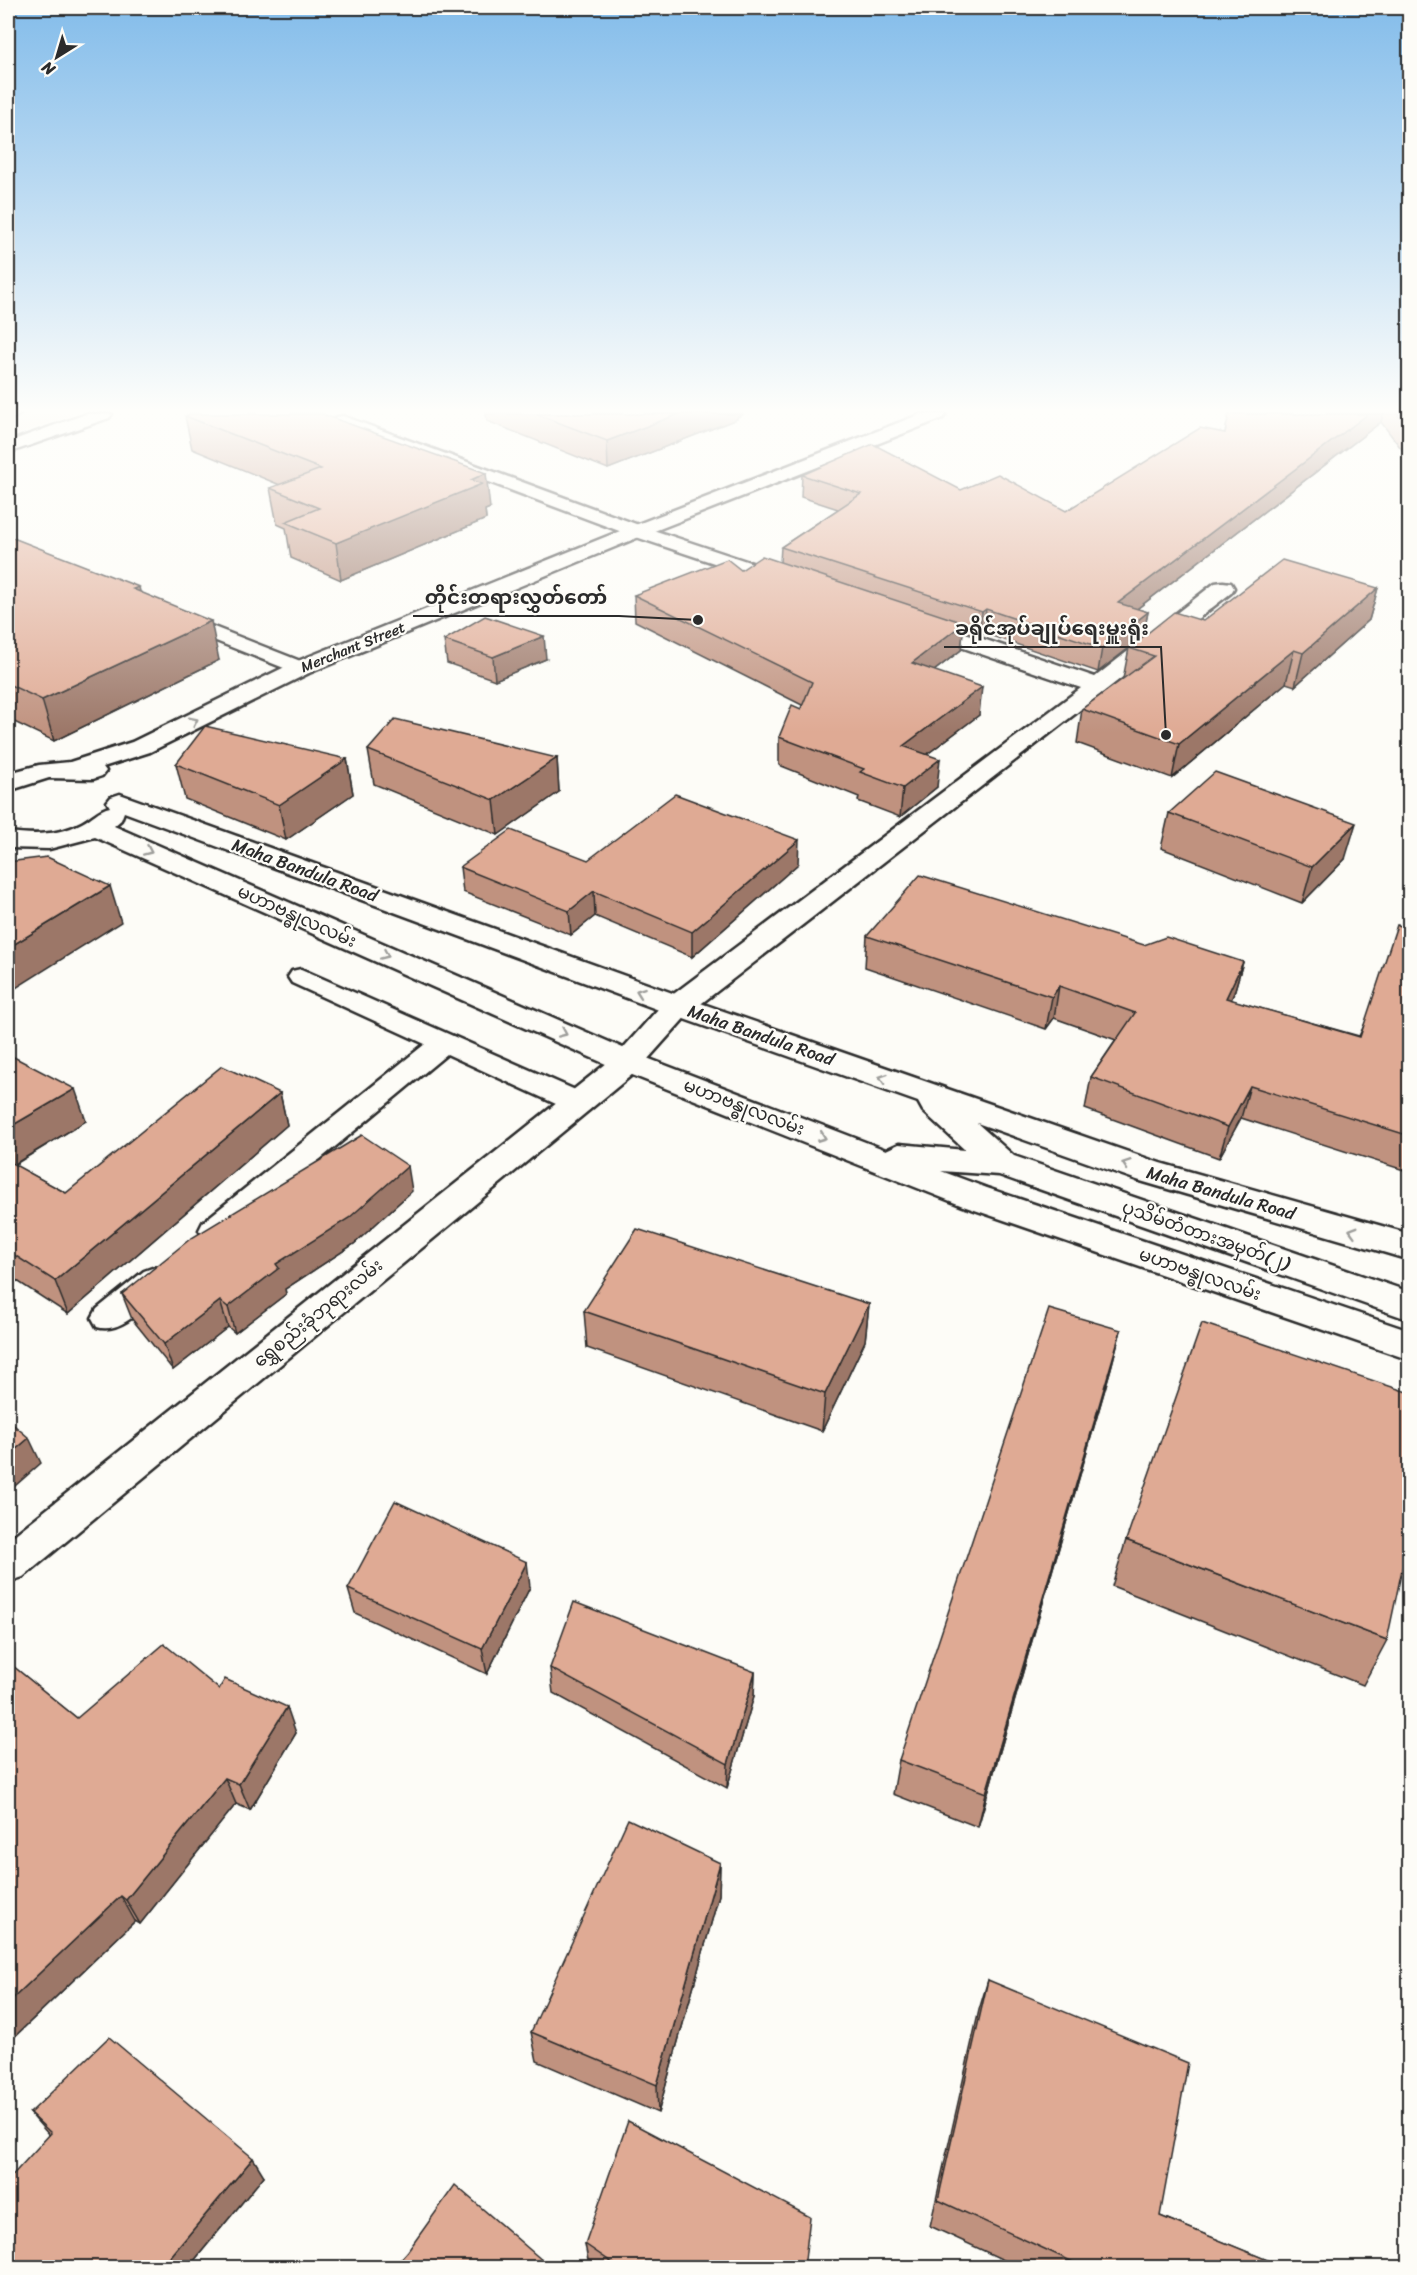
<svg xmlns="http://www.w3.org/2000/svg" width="1417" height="2275" font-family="Sriracha,'Noto Sans Myanmar',sans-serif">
<rect width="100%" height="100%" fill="#fdfcf7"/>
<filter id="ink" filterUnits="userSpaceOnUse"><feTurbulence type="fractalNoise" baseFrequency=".0167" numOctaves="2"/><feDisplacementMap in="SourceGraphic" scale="12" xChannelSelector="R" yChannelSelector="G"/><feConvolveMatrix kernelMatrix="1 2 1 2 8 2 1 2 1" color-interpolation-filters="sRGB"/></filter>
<g filter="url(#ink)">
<path fill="#f4e3d9" d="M8,414H74L8,438Z"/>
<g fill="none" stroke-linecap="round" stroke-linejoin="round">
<defs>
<g id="lane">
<path d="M8,414H20L8,421Z"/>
<path d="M178,613L308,664L311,668L308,672H294L171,623L169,619L171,615Z"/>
<path d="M301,969L589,1096L593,1103L589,1110L579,1112L569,1110L447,1054L225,1238L214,1241L203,1238L199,1230L203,1222L425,1044L292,983L288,977L292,971Z"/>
<path d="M155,1267L166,1271L171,1279L166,1287C147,1303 123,1335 97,1327L92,1318L97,1309L144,1271Z"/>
</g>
<g id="street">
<path d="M343,416L644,527L794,577L798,581L794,585L787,587L780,585L630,535L337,425L334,421L337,417Z"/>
<path d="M1223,582L1231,583L1234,588L1231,593L689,1013L639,1069L23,1577L8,1582V1540L617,1055L667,999L1081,688L911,630L908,625L911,620L919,618L927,620L1095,677L1215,583Z"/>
</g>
<g id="secondary">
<path d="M86,414H112L109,418L8,453V442Z"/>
<path d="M921,414H946L943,418L644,535L309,673L150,752L103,767L106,771L102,776L93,779L49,778L8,791L9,773L39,765L70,762L132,742L293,663L630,527Z"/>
<path d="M120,794L689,999L1160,1163L1410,1234V1260L1137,1180L977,1123L1014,1156L1410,1292V1320L999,1175L941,1171L987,1188L1410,1331V1360L963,1206L617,1069L95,837L49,849L8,848V832C33,835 58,836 82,823C92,818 99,809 110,807L107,802L111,797ZM124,812L667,1013L918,1102L923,1111L965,1150L899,1144L886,1150L639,1055L114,826L121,820Z"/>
</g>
</defs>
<use href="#lane" stroke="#2b2b2b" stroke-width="5"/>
<use href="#street" stroke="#2b2b2b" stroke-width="5"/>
<use href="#secondary" stroke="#2b2b2b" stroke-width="5"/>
<use href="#lane" fill="#fdfcf7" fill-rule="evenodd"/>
<use href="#street" fill="#fdfcf7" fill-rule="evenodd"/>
<use href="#secondary" fill="#fdfcf7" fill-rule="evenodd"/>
</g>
<g fill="#c0927f" stroke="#2b2b2b" stroke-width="1.5">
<path d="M486,414H744L737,417V419L608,469L487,421Z"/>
<path d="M1229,414H1410V457L1407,456L1381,422L1137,609L1148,612L1143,636L1203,621L1378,588L1369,620L1295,686L1286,683L1172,778L1077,743L1082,709L1123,679L1129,648L1098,672L983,633L979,636L963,631L961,650L934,671L979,715L927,754L937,787L900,817L858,801L859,797L779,765V737L801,709L802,705L635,621L634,595L741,570L780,562L781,547L838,509L801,497L802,475L961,490L1066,511L1225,433Z"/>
<path d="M185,416L490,508L485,510L486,519L341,580L291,558L286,528L277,524L270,488L280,485L192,449Z"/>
<path d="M8,536L140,592L219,660L54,741L8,719Z"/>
<path d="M444,640L546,659L495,680L447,663Z"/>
<path d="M368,750L557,758L559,792L498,835L374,784Z"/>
<path d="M347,759L353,794L286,840L185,799L176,764Z"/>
<path d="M1169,813L1345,859L1302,903L1161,848Z"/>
<path d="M588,860L798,864L692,957L595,916L571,935L463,892L460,867Z"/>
<path d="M1410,928V1172L1241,1118L1219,1158L1085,1109L1091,1077L1116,1040L1054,1018L1046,1029L865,967L867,936L1144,945L1243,962L1234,993L1231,1000L1359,1036Z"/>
<path d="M8,1054L86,1121L14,1165L66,1193L280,1093L287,1125L68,1314L8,1275Z"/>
<path d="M412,1191L354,1244L285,1289L286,1294L235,1333L228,1327L173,1370L132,1319L122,1294Z"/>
<path d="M869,1304L865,1341L822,1431L587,1348L584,1311Z"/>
<path d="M1121,1330L1111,1368L978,1827L893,1794L899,1760Z"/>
<path d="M1126,1540L1387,1640L1363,1685L1112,1586Z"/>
<path d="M530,1587L487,1674L355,1613L348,1589Z"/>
<path d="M8,1662L77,1718L219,1689L296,1733L250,1810L236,1804L140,1924L135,1921L8,2043Z"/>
<path d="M550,1668L755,1672L754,1696L727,1788L553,1693Z"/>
<path d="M720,1863L719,1895L658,2113L537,2061L531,2032Z"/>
<path d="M988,1980L1160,2216L1287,2268H1021L930,2226L979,2010Z"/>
<path d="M30,2113L264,2176L188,2268H8L49,2135Z"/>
<path d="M585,2244L804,2268H598L588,2260Z"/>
</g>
<g fill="#9c7768" stroke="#2b2b2b" stroke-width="1.5">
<path d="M679,414H744L737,417V419L608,469L607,441Z"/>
<path d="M1368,414H1383L1381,422L1113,627L1118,603Z"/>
<path d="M486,473L490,508L485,510L486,519L341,580L336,543Z"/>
<path d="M139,587L148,625L133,589Z"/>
<path d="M1378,588L1369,620L1295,686L1303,653Z"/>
<path d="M986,609L983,633L979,636L982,612Z"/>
<path d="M1148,612L1143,637L1098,672L1102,648Z"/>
<path d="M211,621L219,660L54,741L42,700Z"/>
<path d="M964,623L961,650L909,690L912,663Z"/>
<path d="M544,636L546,659L495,680L493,657Z"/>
<path d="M1294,650L1286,683L1172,778L1179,744Z"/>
<path d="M982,687L979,715L901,774L903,746Z"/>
<path d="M557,758L559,792L498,835L494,800Z"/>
<path d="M347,759L353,794L286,840L279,805Z"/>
<path d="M940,759L937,787L900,817L903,788Z"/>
<path d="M1356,823L1345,859L1302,903L1312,867Z"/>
<path d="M799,840L798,864L692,957V932Z"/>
<path d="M110,886L121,922L8,993V948Z"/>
<path d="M594,891L595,916L571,935L569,911Z"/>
<path d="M1243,962L1234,993L1217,1030L1226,998Z"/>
<path d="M1059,986L1054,1018L1046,1029L1052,997Z"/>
<path d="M1250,1086L1241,1118L1219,1158L1228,1127Z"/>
<path d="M75,1089L86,1121L8,1168V1128Z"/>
<path d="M280,1093L287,1125L68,1314L55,1281Z"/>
<path d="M408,1166L412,1191L354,1244L285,1289L286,1294L235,1333L228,1307L276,1264Z"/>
<path d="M220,1301L228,1327L173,1370L164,1344Z"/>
<path d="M869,1304L865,1341L822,1431L825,1394Z"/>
<path d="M1121,1330L1111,1368L978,1827L986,1793Z"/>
<path d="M29,1438L41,1463L8,1492V1456Z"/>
<path d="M527,1562L530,1587L487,1674L482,1649Z"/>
<path d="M755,1672L754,1696L727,1788L728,1764Z"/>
<path d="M287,1707L296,1733L250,1810L239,1784Z"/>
<path d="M225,1778L236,1804L140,1924L126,1900Z"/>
<path d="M720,1863L719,1895L658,2113L657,2085Z"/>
<path d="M121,1896L135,1921L8,2043V2003Z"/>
<path d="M253,2158L264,2176L188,2268H161Z"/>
<path d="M543,2261L544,2268H538Z"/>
</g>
<g fill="#dfaa94" stroke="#2b2b2b" stroke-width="1.5">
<path d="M190,414H322L486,473L471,480L482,484L336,543L285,522L319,508L270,488L321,469L185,416Z"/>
<path d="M536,414H679L607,441Z"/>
<path d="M1229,414H1368L1118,603L1148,612L1102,648L986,609L982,612L781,547L861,494L802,475L873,444L961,490L998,474L1066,511L1200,428L1225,433Z"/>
<path d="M1397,414H1410V430Z"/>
<path d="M8,536L139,587L133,589L211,621L42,700L8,684Z"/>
<path d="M762,556L964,623L912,663L982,687L903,746L940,759L903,788L860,772L864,769L779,737L792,705L801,709L812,682L634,595L727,559L741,570Z"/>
<path d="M1282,560L1378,588L1303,653L1294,650L1179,744L1082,709L1154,656L1129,648L1174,612L1203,621Z"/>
<path d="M485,616L544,636L493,657L444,640Z"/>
<path d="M395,719L557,758L494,800L368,750Z"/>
<path d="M205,726L347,759L279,805L176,764Z"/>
<path d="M1215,772L1356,823L1312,867L1169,813Z"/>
<path d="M675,794L799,840L692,932L594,891L569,911L460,867L511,830L588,860Z"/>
<path d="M47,857L110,886L8,948V862Z"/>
<path d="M920,875L1144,945L1166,937L1243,962L1226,998L1360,1037L1397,925L1410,928V1136L1250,1086L1228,1127L1091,1077L1135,1013L1059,986L1052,997L867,936Z"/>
<path d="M8,1054L75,1089L8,1128Z"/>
<path d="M222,1066L280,1093L55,1281L8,1251V1161L66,1193Z"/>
<path d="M362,1135L408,1166L349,1218L276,1264L279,1268L228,1307L220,1301L164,1344L122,1294L190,1239Z"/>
<path d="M637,1229L869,1304L825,1394L584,1311Z"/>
<path d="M1049,1309L1121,1330L986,1793L899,1760Z"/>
<path d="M1202,1323L1410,1393V1532L1387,1640L1126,1540Z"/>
<path d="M8,1420L29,1438L8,1456Z"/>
<path d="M395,1501L527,1562L482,1649L348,1589Z"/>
<path d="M574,1602L755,1672L728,1764L550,1668Z"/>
<path d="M164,1644L219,1689L225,1679L287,1707L239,1784L225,1778L126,1900L121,1896L8,2003V1662L77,1718Z"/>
<path d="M628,1819L720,1863L657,2085L531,2032Z"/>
<path d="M988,1980L1188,2063L1160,2216L1287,2268H1086L938,2200Z"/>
<path d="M109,2037L253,2158L161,2268H8V2180L51,2133L30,2113Z"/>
<path d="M628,2121L810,2217L804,2268H620L585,2244Z"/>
<path d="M455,2185L543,2261L538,2268H393L408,2251Z"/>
</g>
<defs><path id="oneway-chevron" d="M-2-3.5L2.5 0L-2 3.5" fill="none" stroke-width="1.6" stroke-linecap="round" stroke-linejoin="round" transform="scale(1.5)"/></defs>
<g stroke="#9e9e9b">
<use href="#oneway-chevron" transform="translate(194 721) rotate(-26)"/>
<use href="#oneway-chevron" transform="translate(148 851) rotate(24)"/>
<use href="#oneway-chevron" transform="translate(385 955) rotate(24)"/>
<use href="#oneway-chevron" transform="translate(640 992) rotate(-160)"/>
<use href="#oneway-chevron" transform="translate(563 1033) rotate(24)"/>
<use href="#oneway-chevron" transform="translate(883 1078) rotate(-161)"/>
<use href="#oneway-chevron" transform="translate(822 1137) rotate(21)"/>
<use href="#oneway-chevron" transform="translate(1126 1164) rotate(-161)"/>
<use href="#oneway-chevron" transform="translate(1353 1231) rotate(-164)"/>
</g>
</g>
<linearGradient id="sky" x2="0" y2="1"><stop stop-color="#83bcea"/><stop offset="0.56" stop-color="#fefefb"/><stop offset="1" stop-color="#fefefb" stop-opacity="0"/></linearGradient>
<rect width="1417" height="733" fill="url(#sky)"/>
<g text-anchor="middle" stroke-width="4.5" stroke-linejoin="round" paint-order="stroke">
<g font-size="15" fill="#2b2b2b" stroke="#fdfcf7">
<text transform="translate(353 647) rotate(-22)" y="5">Merchant Street</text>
</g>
<g font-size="18" fill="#2b2b2b" stroke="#fdfcf7">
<text transform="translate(305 870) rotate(20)" y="6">Maha Bandula Road</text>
<text transform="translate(297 916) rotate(24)" y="6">မဟာဗန္ဓုလလမ်း</text>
<text transform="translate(761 1035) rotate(19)" y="6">Maha Bandula Road</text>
<text transform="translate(744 1107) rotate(21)" y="6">မဟာဗန္ဓုလလမ်း</text>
<text transform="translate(1221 1193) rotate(16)" y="6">Maha Bandula Road</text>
<text transform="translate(1206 1235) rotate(19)" y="6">ပုသိမ်တံတားအမှတ်(၂)</text>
<text transform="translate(1200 1274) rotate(19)" y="6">မဟာဗန္ဓုလလမ်း</text>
<text transform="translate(318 1313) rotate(-39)" y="6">ရွှေစည်းခုံဘုရားလမ်း</text>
</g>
</g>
<path fill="none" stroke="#2b2b2b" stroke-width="2" d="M698 620L619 616H413M1166 735L1161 647H944"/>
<g fill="#2b2b2b" stroke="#fdfcf7" stroke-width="2">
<circle cx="698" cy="620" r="6"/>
<circle cx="1166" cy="735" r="6"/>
</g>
<g font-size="20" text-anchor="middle" font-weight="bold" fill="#2b2b2b" stroke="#fdfcf7" stroke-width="4.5" stroke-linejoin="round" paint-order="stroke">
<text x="516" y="604">တိုင်းတရားလွှတ်တော်</text>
<text x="1052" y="635">ခရိုင်အုပ်ချုပ်ရေးမှူးရုံး</text>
</g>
<rect width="1417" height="2275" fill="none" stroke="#fdfcf7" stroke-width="30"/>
<rect x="15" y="15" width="1387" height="2245" fill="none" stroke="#2b2b2b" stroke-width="2" filter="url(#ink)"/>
<g transform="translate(57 57) rotate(217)" stroke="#fdfcf7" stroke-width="4.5" paint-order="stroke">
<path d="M0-4.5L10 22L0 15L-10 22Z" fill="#2b2b2b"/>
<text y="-9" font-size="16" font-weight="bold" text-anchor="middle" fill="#2b2b2b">N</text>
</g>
</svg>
